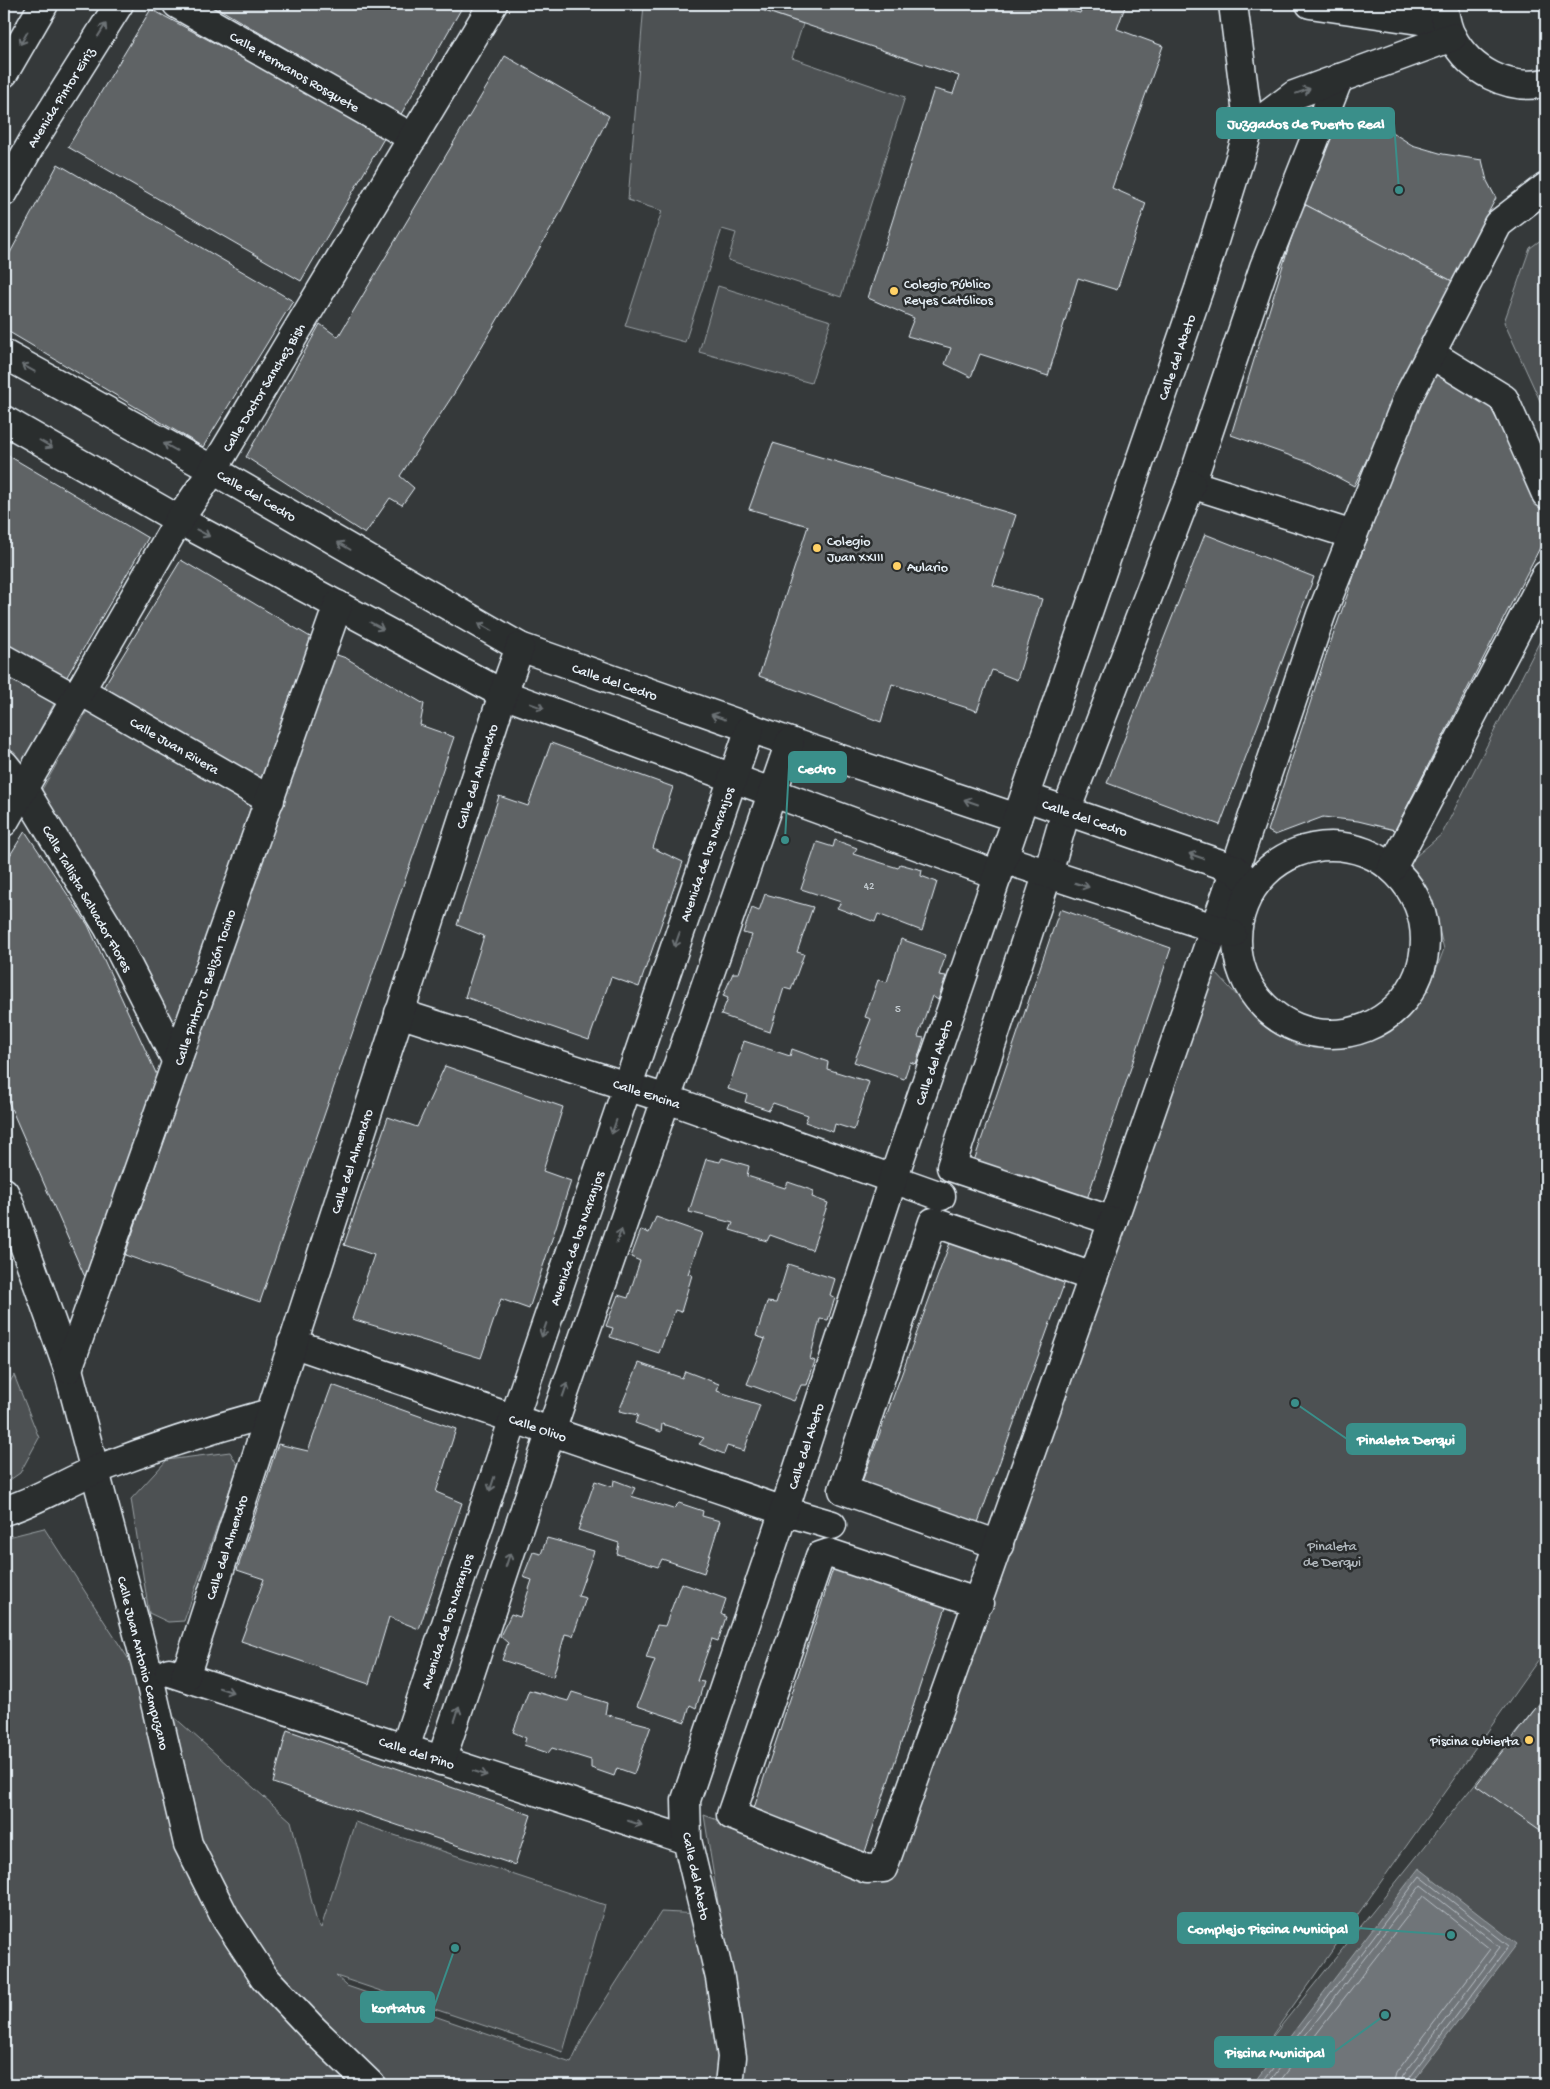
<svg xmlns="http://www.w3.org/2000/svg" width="1550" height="2089" font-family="'Gochi Hand',sans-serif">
<rect width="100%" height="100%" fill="#35393a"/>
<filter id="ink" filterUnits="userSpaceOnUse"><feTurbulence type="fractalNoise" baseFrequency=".02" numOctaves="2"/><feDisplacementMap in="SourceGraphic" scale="10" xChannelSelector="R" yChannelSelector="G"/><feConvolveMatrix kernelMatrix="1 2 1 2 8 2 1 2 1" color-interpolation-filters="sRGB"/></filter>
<g filter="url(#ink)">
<g fill="#4d5152" stroke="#9aa1a5">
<path d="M644,4H744L803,24L792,58L905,97L841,297L728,260L736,233L722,229L685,342L625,326L662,211L628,200Z"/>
<path d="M1546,236V414L1504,322L1530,248Z"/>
<path d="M718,286L831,321L811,383L699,352Z"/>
<path d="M1546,629V1649L1261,2051L1546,1695V2085H4V1538L44,1528L155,1700L291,1821L317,1922L321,1928L355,1822L605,1905L563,2052L336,1976L347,1986L571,2063L588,2027L661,1912L720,1915L704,1815L872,1878L1089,1278L1215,972L1269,1030L1297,1045L1414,1007L1428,991L1444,949L1431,899L1409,862L1442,834Z"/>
<path d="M4,673L56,700L21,765L4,744Z"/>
<path d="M87,711L251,806L173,1035L156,987L109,902L40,793Z"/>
<path d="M14,1375L39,1438L20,1473L4,1484V1392Z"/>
<path d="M230,1452L238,1466L184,1621L168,1622L149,1613L131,1499L167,1460Z"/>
</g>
<path fill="#707579" stroke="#a0a7ac" d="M1419,1868L1517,1944L1410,2085H1253Z"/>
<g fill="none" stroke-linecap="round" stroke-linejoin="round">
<g stroke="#b8bfc5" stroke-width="1">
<path d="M1260,2085L1420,1876L1509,1946L1408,2080L1407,2085"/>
<path d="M1267,2085L1421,1885L1500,1947L1403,2076L1400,2085"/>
<path d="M1277,2085L1423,1896L1490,1949L1396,2073L1393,2085"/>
</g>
</g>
<g fill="#5f6365" stroke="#e8f1f8">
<path d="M211,4H464L400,116Z"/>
<path d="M744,4H1038L1080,13L1084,4H1126L1117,29L1163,46L1112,188L1146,203L1117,290L1078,278L1048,376L980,354L971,377L945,364L951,348L907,336L914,318L868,298L934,89L953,94L959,76Z"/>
<path d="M151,9L386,135L301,281L68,147Z"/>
<path d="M505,56L609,116L559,215L455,392L400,476L414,488L402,505L390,498L365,534L246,457L320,324L338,337Z"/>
<path d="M1360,112L1412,145L1443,154L1482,160L1487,181L1496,198L1452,281L1302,203L1328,121L1349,119Z"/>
<path d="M58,164L293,301L203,447L4,329V264Z"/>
<path d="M1302,203L1452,281L1354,486L1311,463L1231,435Z"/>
<path d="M1437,369L1488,403L1546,511V536L1395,830L1358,821L1323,817L1275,835L1268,831L1322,667L1403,436Z"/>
<path d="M773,443L1016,515L993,585L1042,599L1017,680L992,670L977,711L892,684L881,722L759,676L808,526L749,509Z"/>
<path d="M4,453L148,538L65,680L4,643Z"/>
<path d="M1205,534L1314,577L1220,825L1107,783Z"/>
<path d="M181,560L312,638L262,782L101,691Z"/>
<path d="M331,653L346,658L424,704L420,725L454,737L260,1302L125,1255Z"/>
<path d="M551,743L673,787L653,848L683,862L639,987L611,977L589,1040L465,997L484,936L457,925L499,796L528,806Z"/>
<path d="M25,831L88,925L161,1084L90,1281L84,1275L4,1092V865Z"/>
<path d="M835,840L857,848L853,854L898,868L900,864L922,870L921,876L937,882L922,931L878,914L875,922L837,908L841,902L801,889L817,842L833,847Z"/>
<path d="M765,894L813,907L797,952L804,954L791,990L784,988L770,1032L721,1015L728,998L723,996L733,973H739L752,935L743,933L752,908L759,911Z"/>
<path d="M1060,909L1171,948L1086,1202L974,1161Z"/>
<path d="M901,939L946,955L939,975L946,976L938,1000L932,996L918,1037L924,1038L916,1064L910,1062L904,1079L854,1062L871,1019L865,1017L878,980L887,982Z"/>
<path d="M744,1041L790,1056L792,1049L828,1062L827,1069L869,1082L854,1130L835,1124L833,1132L805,1122L808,1115L773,1103L769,1110L745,1102L747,1095L728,1089Z"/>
<path d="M445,1066L563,1107L543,1171L571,1181L529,1309L501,1299L481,1358L352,1319L374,1255L344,1245L388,1117L417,1127Z"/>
<path d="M722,1158L749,1166L747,1176L785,1188L788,1182L814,1191L812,1197L828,1203L812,1250L770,1235L767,1241L730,1230L733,1223L689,1212L706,1159L720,1162Z"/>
<path d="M656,1217L702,1233L688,1274L692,1275L681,1312L675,1310L659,1353L610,1337L613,1328L606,1326L618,1295L628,1298L640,1261L631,1257L641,1230L649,1233Z"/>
<path d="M951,1240L1067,1276L976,1528L860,1487Z"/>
<path d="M788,1264L835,1279L830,1295L835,1298L828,1320L820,1319L810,1359L815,1361L807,1385H801L794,1401L747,1384L765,1339L756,1336L767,1302L776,1303Z"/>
<path d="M639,1363L682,1378L685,1371L719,1384L717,1391L760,1405L744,1451L727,1446L724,1454L699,1444L704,1438L662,1424L661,1432L635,1423L638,1415L619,1411Z"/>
<path d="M332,1385L456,1429L436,1492L462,1503L419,1629L389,1617L369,1684L241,1641L264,1579L237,1570L278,1444L308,1451Z"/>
<path d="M614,1480L635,1488L631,1496L673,1509L679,1503L703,1511L702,1516L720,1521L704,1573L662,1559L658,1567L617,1554L619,1543L578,1530L595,1481L613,1487Z"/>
<path d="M547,1538L594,1551L578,1596L586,1598L573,1636L565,1634L553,1677L502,1660L508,1643L500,1636L511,1614L520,1617L532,1580L523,1577L533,1552L541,1554Z"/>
<path d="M835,1563L947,1604L864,1855L752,1814Z"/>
<path d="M681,1583L726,1599L721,1614L726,1617L718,1641L712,1639L697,1681L704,1682L696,1708L690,1705L685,1722L637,1706L655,1660L646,1658L657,1625L665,1626Z"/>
<path d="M529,1690L568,1701L572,1692L607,1703L605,1714L651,1726L634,1774L617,1768L614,1776L591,1768V1760L552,1748L548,1753L524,1745L526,1738L513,1732Z"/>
<path d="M1546,1695V1834L1476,1785Z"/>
<path d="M287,1730L531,1815L515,1865L273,1783Z"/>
</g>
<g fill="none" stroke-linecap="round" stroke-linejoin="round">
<defs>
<g id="minor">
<path d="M177,4L413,138"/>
<path d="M1233,4L1249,129"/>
<path d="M1310,4L1446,24"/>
<path d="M1443,4C1445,15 1446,27 1452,37C1470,71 1508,91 1546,83"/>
<path d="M4,73L44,4"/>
<path d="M1339,78L1264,267L1191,484L1353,535"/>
<path d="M4,192L33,141L119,4"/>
<path d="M4,354L213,470L520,647L790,742L1017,818"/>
<path d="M1431,354L1504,399L1546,494"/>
<path d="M4,420L179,520L503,694L998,875"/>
<path d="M1191,484L1066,811L1048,873L951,1167L1113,1221L1235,869L1321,615L1408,397L1498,224L1546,187"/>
<path d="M4,659L76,699"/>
<path d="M81,691L270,800"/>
<path d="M4,764L24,789L108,927L177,1062"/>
<path d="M1026,797L1235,869L1249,882"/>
<path d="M4,822L179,520L213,470L493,4"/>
<circle cx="1331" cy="940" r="94"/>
<path d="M1003,859L1232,934"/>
<path d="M1392,868L1546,575"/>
<path d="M399,1013L667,1099L941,1196"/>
<path d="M4,1192L8,1200L68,1369L146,1664L188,1844L226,1919L264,1977L313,2029L371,2085"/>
<path d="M292,1343L784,1511L832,1525"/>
<path d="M68,1369L338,605"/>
<path d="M4,1511C37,1501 66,1482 98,1469C155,1447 211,1429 270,1413"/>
<path d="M999,1545L843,1490L933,1222L1093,1277"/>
<path d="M979,1603L829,1553L820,1556L731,1815L867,1869L883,1868L1113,1221"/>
<path d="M169,1672L687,1840"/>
<path d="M185,1677L503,694L520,647"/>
<path d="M405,1748L514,1418L750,728"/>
<path d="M441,1761L551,1431L790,742"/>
<path d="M729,2085L732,2057L720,1978L687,1840L686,1800L784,1511L893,1179L1199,289L1249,129L1294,95L1452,37"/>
</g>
</defs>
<use href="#minor" stroke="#e8f1f8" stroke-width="31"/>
<use href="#minor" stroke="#2a2d2e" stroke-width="28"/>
</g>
<defs><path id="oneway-shaft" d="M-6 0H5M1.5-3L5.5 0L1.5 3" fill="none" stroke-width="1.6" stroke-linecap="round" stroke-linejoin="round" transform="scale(1.25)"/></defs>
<g stroke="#6c7275">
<use href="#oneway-shaft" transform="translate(102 30) rotate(-58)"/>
<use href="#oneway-shaft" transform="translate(24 38) rotate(120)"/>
<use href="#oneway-shaft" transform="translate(1303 91) rotate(-20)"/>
<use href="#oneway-shaft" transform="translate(28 368) rotate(-151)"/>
<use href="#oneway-shaft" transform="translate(46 444) rotate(30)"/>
<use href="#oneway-shaft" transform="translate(170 447) rotate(-151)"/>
<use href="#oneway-shaft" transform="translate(203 533) rotate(28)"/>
<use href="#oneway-shaft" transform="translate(344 546) rotate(-150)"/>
<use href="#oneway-shaft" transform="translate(377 626) rotate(28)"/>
<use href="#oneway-shaft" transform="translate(485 627) rotate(-150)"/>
<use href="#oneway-shaft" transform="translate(537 706) rotate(20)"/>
<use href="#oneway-shaft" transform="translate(718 717) rotate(-161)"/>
<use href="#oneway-shaft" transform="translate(971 802) rotate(-161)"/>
<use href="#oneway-shaft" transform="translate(1196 856) rotate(-161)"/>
<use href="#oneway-shaft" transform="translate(1082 885) rotate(18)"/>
<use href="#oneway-shaft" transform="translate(677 940) rotate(109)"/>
<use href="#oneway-shaft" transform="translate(614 1127) rotate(109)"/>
<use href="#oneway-shaft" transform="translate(619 1236) rotate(-71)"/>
<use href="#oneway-shaft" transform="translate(544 1330) rotate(109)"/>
<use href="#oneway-shaft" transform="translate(565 1390) rotate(-71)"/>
<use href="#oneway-shaft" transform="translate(492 1484) rotate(108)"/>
<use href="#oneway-shaft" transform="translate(508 1560) rotate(-72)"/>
<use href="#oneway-shaft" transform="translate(226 1690) rotate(18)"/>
<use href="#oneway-shaft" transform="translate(457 1714) rotate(-72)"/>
<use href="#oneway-shaft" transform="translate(480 1773) rotate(18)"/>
<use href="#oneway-shaft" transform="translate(635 1823) rotate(18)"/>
</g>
</g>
<g fill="#ffd166" stroke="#2a2d2e" stroke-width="2">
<circle cx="894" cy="291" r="5"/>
<circle cx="817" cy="548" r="5"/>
<circle cx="897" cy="566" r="5"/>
<circle cx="1529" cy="1740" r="5"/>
</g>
<g text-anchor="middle" stroke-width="5" stroke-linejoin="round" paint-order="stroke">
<g font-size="11" fill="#c6ced3">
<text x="869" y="889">42</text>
<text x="898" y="1012">5</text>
</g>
<g font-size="14" fill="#e8f1f8" stroke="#2a2d2e">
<text transform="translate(295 71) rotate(30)" y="5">Calle Hermanos Rosquete</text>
<text transform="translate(60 97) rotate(-58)" y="5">Avenida Pintor Eiriz</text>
<text transform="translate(1176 357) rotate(-71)" y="5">Calle del Abeto</text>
<text transform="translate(263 387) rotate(-59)" y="5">Calle Doctor Sanchez Bish</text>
<text transform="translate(257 495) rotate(30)" y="5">Calle del Cedro</text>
<text transform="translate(615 681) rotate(19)" y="5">Calle del Cedro</text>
<text transform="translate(175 745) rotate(30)" y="5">Calle Juan Rivera</text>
<text transform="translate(476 776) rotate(-72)" y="5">Calle del Almendro</text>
<text transform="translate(1085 817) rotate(19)" y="5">Calle del Cedro</text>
<text transform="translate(706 854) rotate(-71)" y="5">Avenida de los Naranjos</text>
<text transform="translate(88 898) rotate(60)" y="5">Calle Tallista Salvador Flores</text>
<text transform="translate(204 987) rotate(-71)" y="5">Calle Pintor J. Belizón Tocino</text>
<text transform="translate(933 1062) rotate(-71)" y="5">Calle del Abeto</text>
<text transform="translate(647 1093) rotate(18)" y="5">Calle Encina</text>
<text transform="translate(351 1161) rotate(-72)" y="5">Calle del Almendro</text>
<text transform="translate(576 1238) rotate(-71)" y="5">Avenida de los Naranjos</text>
<text transform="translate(538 1427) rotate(19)" y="5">Calle Olivo</text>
<text transform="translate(805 1446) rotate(-72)" y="5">Calle del Abeto</text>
<text transform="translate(226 1547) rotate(-72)" y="5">Calle del Almendro</text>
<text transform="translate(446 1621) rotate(-72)" y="5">Avenida de los Naranjos</text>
<text transform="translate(144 1663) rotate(76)" y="5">Calle Juan Antonio Campuzano</text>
<text transform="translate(417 1752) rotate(18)" y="5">Calle del Pino</text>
<text transform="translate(697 1876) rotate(78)" y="5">Calle del Abeto</text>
</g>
<g font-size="14" fill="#e8f1f8" stroke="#2a2d2e" text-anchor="start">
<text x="904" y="288">Colegio Público<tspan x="904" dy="16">Reyes Católicos</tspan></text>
<text x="827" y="545">Colegio<tspan x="827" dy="16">Juan XXIII</tspan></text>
<text x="907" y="571">Aulario</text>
<text x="1519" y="1745" text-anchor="end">Piscina cubierta</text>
</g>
<g font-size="14" fill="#b2b9be" stroke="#2a2d2e">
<text x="1332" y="1550">Pinaleta<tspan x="1332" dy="16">de Derqui</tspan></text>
</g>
</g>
<path fill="none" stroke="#3a8f8a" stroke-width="2" d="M1399 190L1394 123M785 840L789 767M1295 1403L1347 1439M1451 1935L1358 1928M455 1948L434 2007M1385 2015L1334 2052"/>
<g fill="#3a8f8a" stroke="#2a2d2e" stroke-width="2">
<circle cx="1399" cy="190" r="5"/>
<circle cx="785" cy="840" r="5"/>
<circle cx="1295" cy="1403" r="5"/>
<circle cx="1451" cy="1935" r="5"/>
<circle cx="455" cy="1948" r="5"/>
<circle cx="1385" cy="2015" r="5"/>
</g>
<g fill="#3a8f8a" stroke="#3a8f8a" stroke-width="2">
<rect x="1217" y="108" width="177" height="30" rx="5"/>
<rect x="789" y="752" width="57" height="30" rx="5"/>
<rect x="1347" y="1424" width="118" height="30" rx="5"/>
<rect x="1178" y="1913" width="180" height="30" rx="5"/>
<rect x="361" y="1992" width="73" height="30" rx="5"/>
<rect x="1215" y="2037" width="119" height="30" rx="5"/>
</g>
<g font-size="15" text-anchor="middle" font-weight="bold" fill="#fff">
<text x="1306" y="128">Juzgados de Puerto Real</text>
<text x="817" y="773">Cedro</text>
<text x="1406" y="1444">Pinaleta Derqui</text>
<text x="1268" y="1933">Complejo Piscina Municipal</text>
<text x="398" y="2012">kortatus</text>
<text x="1275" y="2057">Piscina Municipal</text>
</g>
<rect width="1550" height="2089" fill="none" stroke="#2a2d2e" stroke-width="20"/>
<rect x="10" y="10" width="1530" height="2069" fill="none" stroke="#e8f1f8" stroke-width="2" filter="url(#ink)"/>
</svg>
